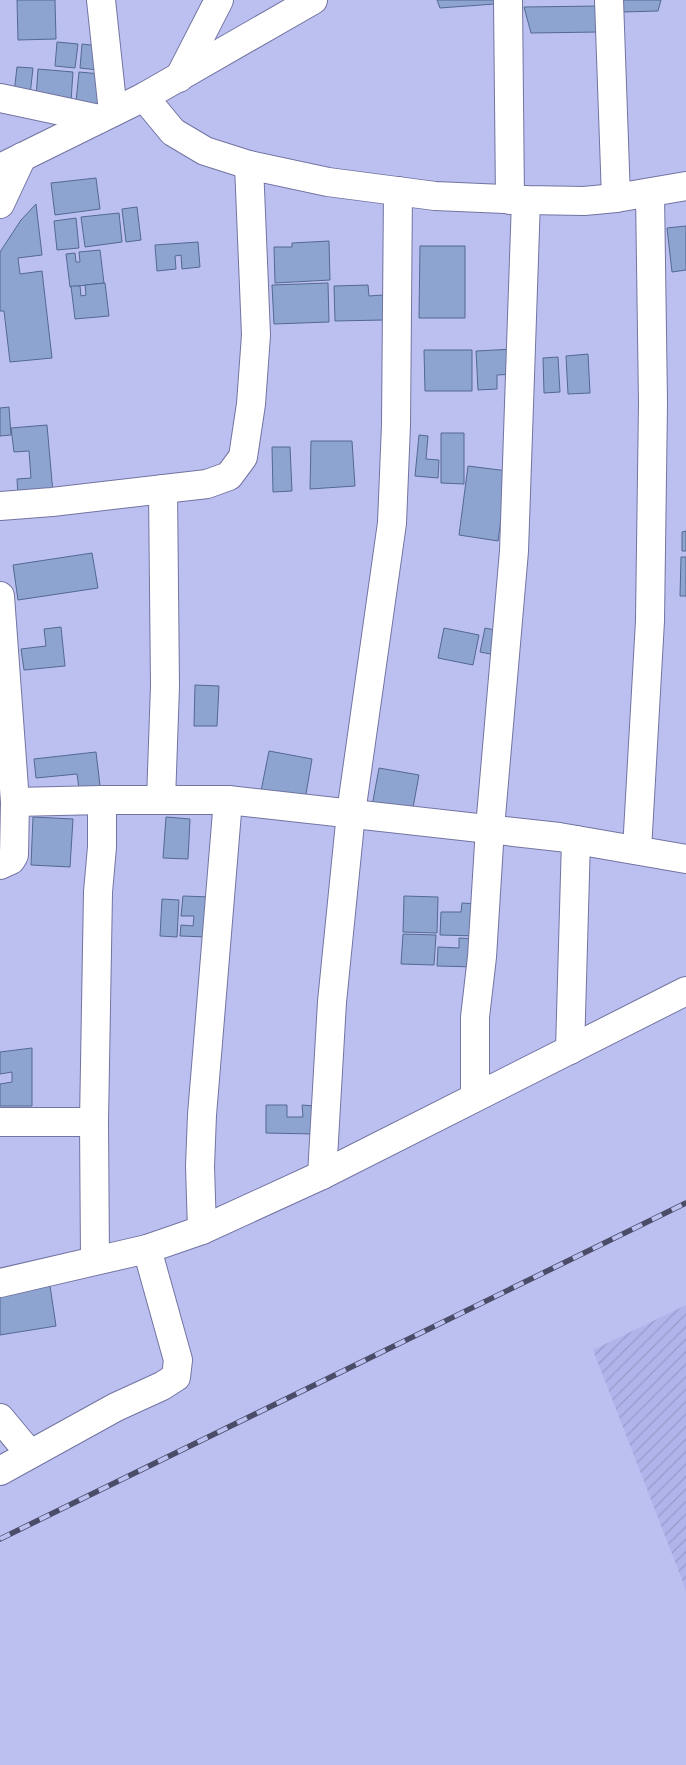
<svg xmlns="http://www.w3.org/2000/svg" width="686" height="1765" font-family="Quicksand,sans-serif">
<defs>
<pattern id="industrial-furrows" width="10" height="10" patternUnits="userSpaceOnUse" patternTransform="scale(1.25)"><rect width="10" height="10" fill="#b1b4eb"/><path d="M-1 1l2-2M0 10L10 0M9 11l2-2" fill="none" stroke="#979ac9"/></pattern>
</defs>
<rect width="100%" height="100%" fill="#bcc0f1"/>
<path fill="url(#industrial-furrows)" d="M686,1305V1590L593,1350Z"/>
<g fill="#8ca4cf" stroke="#536991">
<path d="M17,0H55L56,39L18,40Z"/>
<path d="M437,0H507L508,3L440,8Z"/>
<path d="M622,0H661L658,11L623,12Z"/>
<path d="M598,6L599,32L531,33L524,7Z"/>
<path d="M57,42L78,44L75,68L55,66Z"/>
<path d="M82,44L100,46L98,70L80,68Z"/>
<path d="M17,67L33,68L30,95L14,93Z"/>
<path d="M38,69L73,72L71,101L36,98Z"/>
<path d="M79,72L101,74L98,105L76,102Z"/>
<path d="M96,178L100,209L55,215L51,183Z"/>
<path d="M36,204L42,255L18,258L20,274L42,271L52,358L10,362L4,311H0V252L21,220Z"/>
<path d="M137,207L141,240L126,242L122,209Z"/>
<path d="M119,213L122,242L85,247L81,217Z"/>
<path d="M76,218L79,248L57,250L54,221Z"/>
<path d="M686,226V270L672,272L667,228Z"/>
<path d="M329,241L330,280L275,283L274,247H292V243Z"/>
<path d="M198,242L200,267L182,269L181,255L175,256L176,269L157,271L155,245Z"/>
<path d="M420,246H465V318H419Z"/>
<path d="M100,250L104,283L70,287L66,254L75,253L76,262H80L79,252Z"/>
<path d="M105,283L109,316L75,319L71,286H80L81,296L86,295L85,285Z"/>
<path d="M328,283L329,322L274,324L272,285Z"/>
<path d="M368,285L369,296L383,295L384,320L335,321L334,286Z"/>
<path d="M515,349L516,374L497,375V389L478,390L476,351Z"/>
<path d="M424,350H472V391H425Z"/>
<path d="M588,354L590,393L568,394L566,356Z"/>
<path d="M558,357L560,392L544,393L543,358Z"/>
<path d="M9,407L11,435L0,436V408Z"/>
<path d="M47,425L53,493L18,496L17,479L31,478L29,451L14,452L11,428Z"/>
<path d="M441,433H464V484L441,483Z"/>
<path d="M419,435L428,436L426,459L439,460L438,478L415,476Z"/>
<path d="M311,441H352L355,486L310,489Z"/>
<path d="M272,447H290L292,491L273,492Z"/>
<path d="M468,466L508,471L498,541L459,535Z"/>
<path d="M686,531V551H682V532Z"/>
<path d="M92,553L98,588L18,600L13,565Z"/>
<path d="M681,557H686V596H680Z"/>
<path d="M61,627L65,666L24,670L21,649L46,646L44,629Z"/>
<path d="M444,628L479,635L473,665L438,658Z"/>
<path d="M485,628L505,632L501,656L480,652Z"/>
<path d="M195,685L219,686L217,726H194Z"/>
<path d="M269,751L312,759L305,800L261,791Z"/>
<path d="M96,752L101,794L80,796L77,774L36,778L34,759Z"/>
<path d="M379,768L419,775L412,813L372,806Z"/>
<path d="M33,817L73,819L70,867L31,865Z"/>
<path d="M166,817L190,819L188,859L163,858Z"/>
<path d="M183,896L210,897L208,937L180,936L181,925L193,926L194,916H181Z"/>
<path d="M404,896L438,897L437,933L403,932Z"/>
<path d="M162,899L179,900L177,937L160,936Z"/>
<path d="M462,903L479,904L478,936L440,935L441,912H461Z"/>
<path d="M403,934L436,935L434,965L401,964Z"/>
<path d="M459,938L477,939L476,967L437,966L438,947L459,948Z"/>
<path d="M32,1048V1106H0V1084L12,1082V1072L0,1074V1052Z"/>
<path d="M266,1105H287V1117H303L302,1105L314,1106V1134L266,1133Z"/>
<path d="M50,1286L56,1326L0,1335V1293Z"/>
</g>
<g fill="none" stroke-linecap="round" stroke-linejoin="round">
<defs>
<g id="minor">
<path d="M101,0L113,112"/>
<path d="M508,0L510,200"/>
<path d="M609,0L616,198"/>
<path d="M179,78L219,0"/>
<path d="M144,97L173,132L205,151L249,165L328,182L435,196L526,200L584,201L616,198L686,186"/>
<path d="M0,98L99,119"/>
<path d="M0,168L144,97L313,0"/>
<path d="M0,204L22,157"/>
<path d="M0,506L52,502L207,484L229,476L243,457L251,404L256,335L249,165"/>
<path d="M0,596L15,802"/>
<path d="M161,800L165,686L163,489"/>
<path d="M637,850L650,621L653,403L650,193"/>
<path d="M0,865L11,860L14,855L15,802L102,800"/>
<path d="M570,1050L576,840"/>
<path d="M475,1097V1017L482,957L490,828L514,551L526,200"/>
<path d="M0,1122H94"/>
<path d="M322,1175L332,1002L351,813L392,523L396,425L398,191"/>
<path d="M202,1230L200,1166L202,1115L228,800"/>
<path d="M95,1260L94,1122L98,892L102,847V800H228L559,837L686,859"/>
<path d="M0,1283L147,1249L202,1230L322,1175L686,991"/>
<path d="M0,1418L30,1454"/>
<path d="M0,1471L116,1407L162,1386L176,1377L178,1360L147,1249"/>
</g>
</defs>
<use href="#minor" stroke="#7274a1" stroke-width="30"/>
<use href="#minor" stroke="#fff" stroke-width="28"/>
<defs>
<path id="rail" d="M0,1539L686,1203"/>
</defs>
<use href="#rail" stroke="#4b4c68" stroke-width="5.5"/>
<use href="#rail" stroke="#bcc0f1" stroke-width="4" stroke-dasharray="11" stroke-linecap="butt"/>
</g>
</svg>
